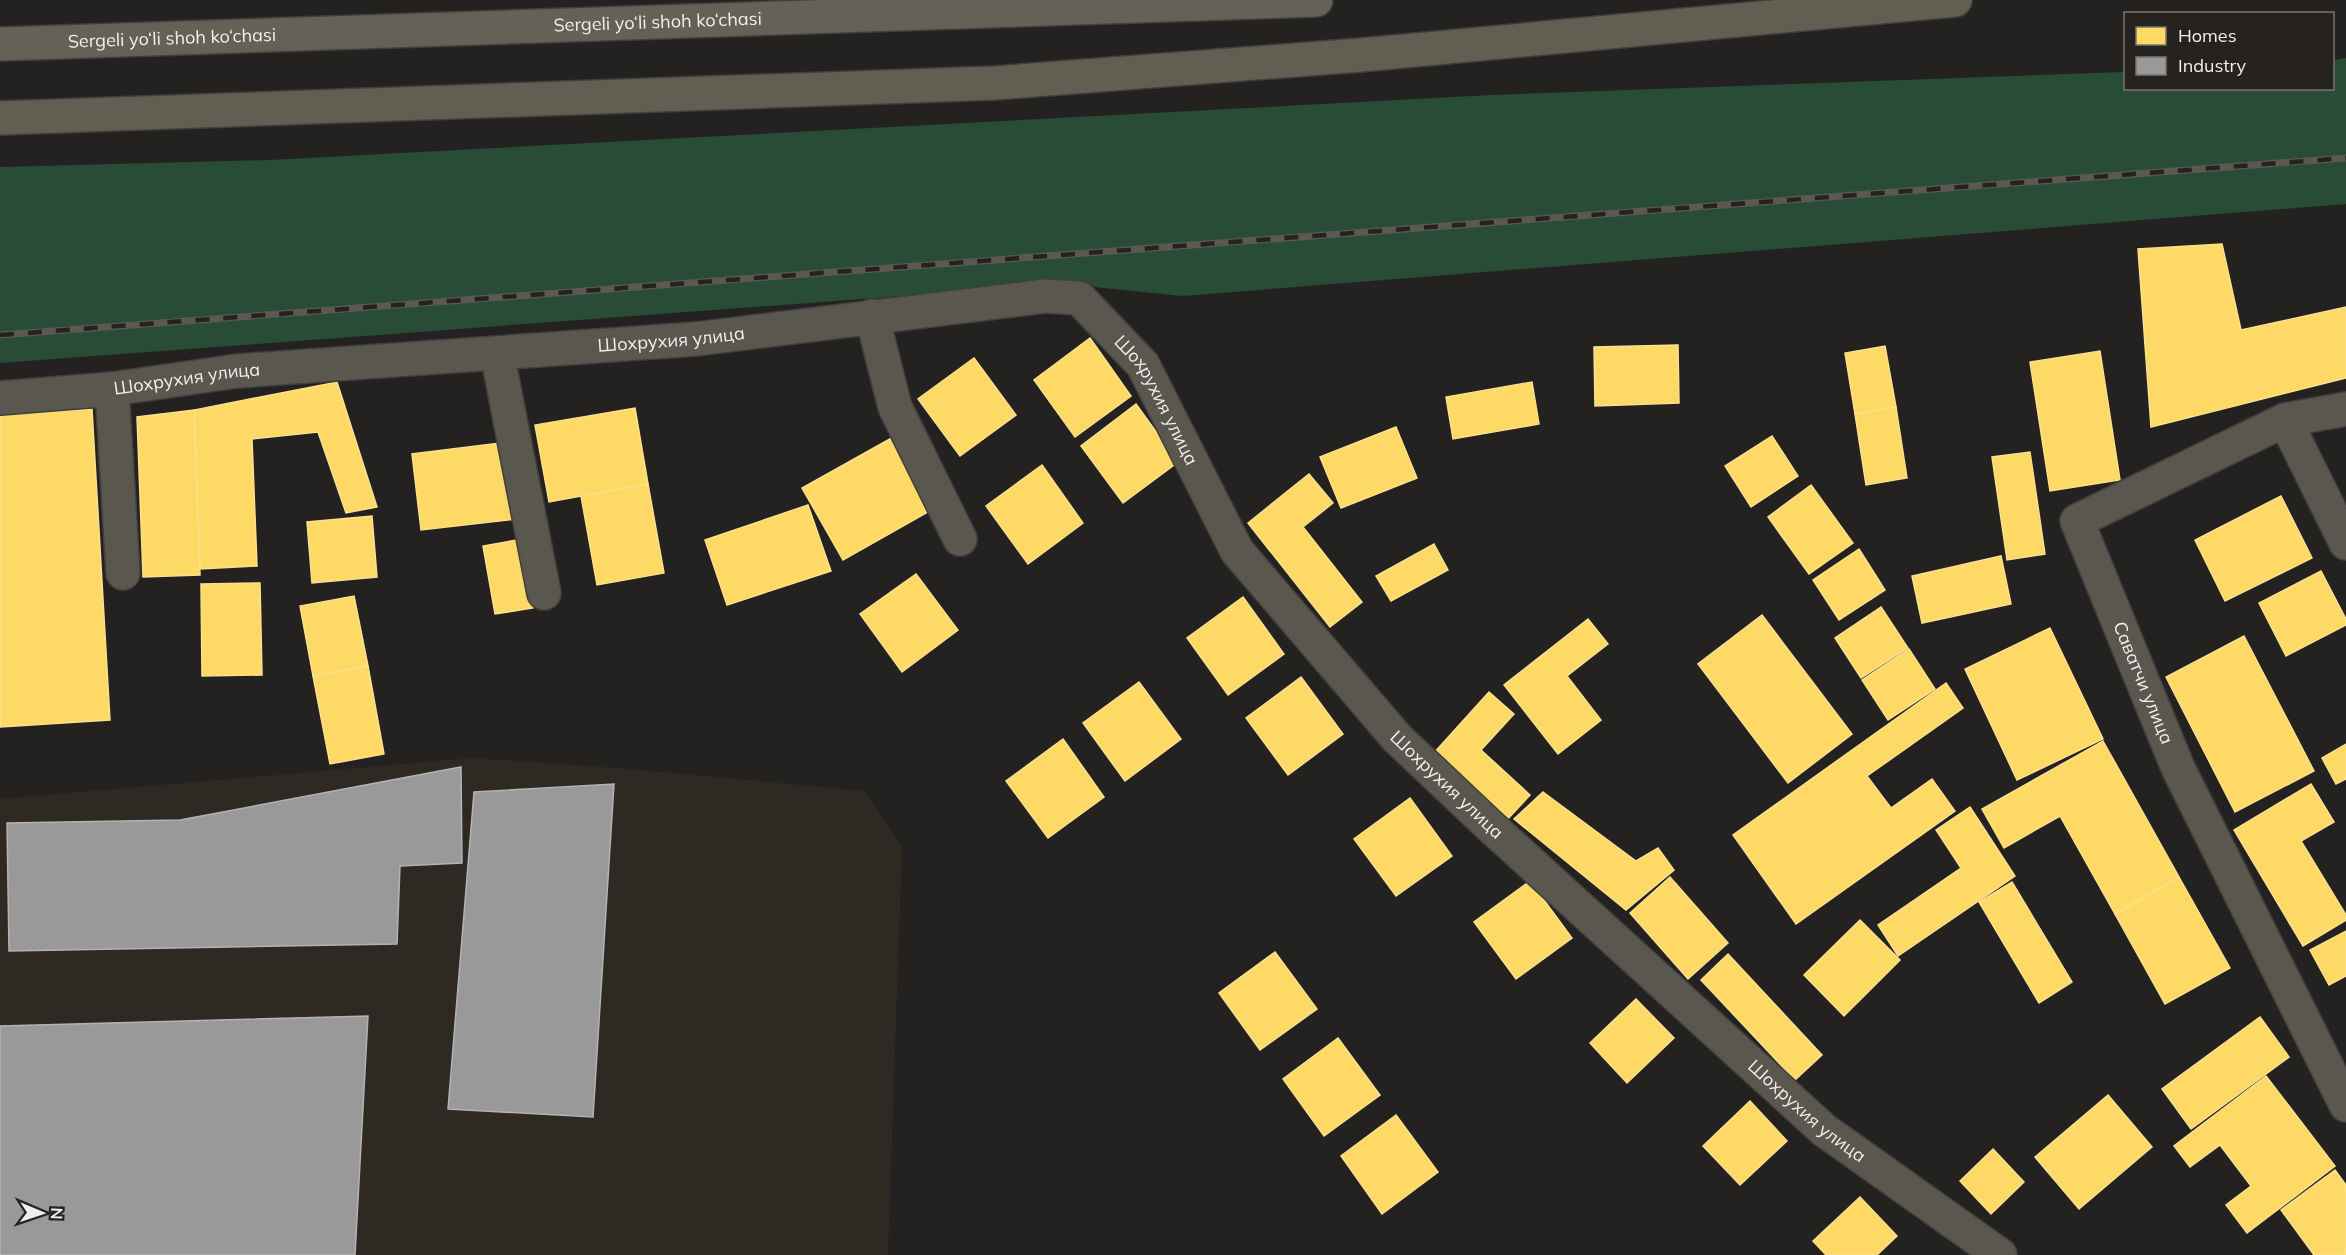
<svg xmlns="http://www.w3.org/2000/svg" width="2346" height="1255" font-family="Mulish,sans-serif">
<rect width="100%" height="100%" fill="#242221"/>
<path fill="#2e2923" d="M472,758L618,768L865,791L902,846L888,1255H0V799Z"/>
<path fill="#284c35" d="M2346,58V204L1182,296L1065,284L0,363V167L270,160L1491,95L2125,72L2126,88H2332L2333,60Z"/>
<g fill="#ffd966" stroke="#fbe08e" stroke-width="1.5">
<path d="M2222,244L2241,330L2346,307V378L2151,427L2138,249Z"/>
<path d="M1090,338L1131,396L1075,437L1034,380Z"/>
<path d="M1678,345L1679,403L1595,406L1594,347Z"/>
<path d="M1885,346L1896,407L1855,414L1845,353Z"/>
<path d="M2100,351L2120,480L2050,491L2030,362Z"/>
<path d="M974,358L1016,415L960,456L918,399Z"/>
<path d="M337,382L377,507L346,513L318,432L252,439L257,566L200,569L194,410Z"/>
<path d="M1532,382L1539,424L1453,439L1446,397Z"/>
<path d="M1136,404L1178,462L1123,503L1081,446Z"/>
<path d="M1896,407L1907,478L1866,485L1855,414Z"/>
<path d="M635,408L648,484L549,502L535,425Z"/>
<path d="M92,409L110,720L0,727V415Z"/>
<path d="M194,410L200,575L143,577L137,417Z"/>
<path d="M1396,427L1417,478L1341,508L1320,457Z"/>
<path d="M895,436L935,508L843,560L802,488Z"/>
<path d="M1772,436L1798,476L1751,507L1725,466Z"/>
<path d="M508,442L517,519L421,530L412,454Z"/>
<path d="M2030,452L2045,554L2007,560L1992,457Z"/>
<path d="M1042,465L1083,523L1028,564L986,506Z"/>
<path d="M1309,474L1333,503L1303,527L1362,602L1330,627L1248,523Z"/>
<path d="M648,484L664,573L597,585L581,496Z"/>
<path d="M1811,485L1853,543L1809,574L1768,517Z"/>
<path d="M2281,496L2312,558L2225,601L2195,540Z"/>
<path d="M808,505L831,571L727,605L705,540Z"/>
<path d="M372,516L377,577L312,583L307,522Z"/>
<path d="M522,539L533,608L495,614L483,546Z"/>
<path d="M1434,544L1448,570L1391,601L1376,576Z"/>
<path d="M1859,549L1885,590L1839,620L1813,580Z"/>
<path d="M2001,556L2011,604L1922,623L1912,576Z"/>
<path d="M2321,571L2346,619V625L2286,656L2259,603Z"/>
<path d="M916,574L958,630L902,672L860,614Z"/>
<path d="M260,583L262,675L202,676L201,584Z"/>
<path d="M354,596L368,666L313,676L300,606Z"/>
<path d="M1243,597L1284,654L1228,695L1187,638Z"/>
<path d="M1881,607L1908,648L1861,678L1835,638Z"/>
<path d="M1762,615L1852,734L1788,783L1698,664Z"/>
<path d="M1588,619L1608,644L1567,676L1601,720L1558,754L1504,685Z"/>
<path d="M2050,628L2103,739L2017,780L1965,669Z"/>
<path d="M2244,636L2314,771L2235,812L2166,677Z"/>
<path d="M1909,649L1935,689L1888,720L1862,680Z"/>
<path d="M368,666L384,754L330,764L313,676Z"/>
<path d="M1301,677L1343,734L1288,775L1246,718Z"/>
<path d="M1139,682L1181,739L1125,781L1083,723Z"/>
<path d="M1946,683L1963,708L1867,776L1891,808L1932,779L1955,811L1796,924L1733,835Z"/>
<path d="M1489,692L1514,714L1481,750L1530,795L1506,821L1433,754Z"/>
<path d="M1063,739L1104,797L1048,838L1006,781Z"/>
<path d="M2103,741L2179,877L2115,914L2060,816L2004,848L1982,809Z"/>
<path d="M2346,744V779L2336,784L2322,758Z"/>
<path d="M2311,784L2334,822L2301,841L2346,915V920L2303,946L2234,830Z"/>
<path d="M1543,792L1636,861L1658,848L1674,870L1626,910L1514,819Z"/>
<path d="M1410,798L1452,856L1396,896L1354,839Z"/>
<path d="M1970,807L2015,876L1898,956L1878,925L1961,868L1936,830Z"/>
<path d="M1670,877L1728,943L1688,979L1630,913Z"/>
<path d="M2179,877L2230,968L2165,1004L2115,914Z"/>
<path d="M1530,881L1572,938L1516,979L1474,922Z"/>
<path d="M2012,882L2072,982L2039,1003L1979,902Z"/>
<path d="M1860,920L1900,960L1844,1016L1804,975Z"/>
<path d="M2346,931V976L2329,985L2310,950Z"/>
<path d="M1275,952L1317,1009L1260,1050L1219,993Z"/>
<path d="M1728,954L1822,1055L1795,1080L1701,980Z"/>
<path d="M1636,999L1674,1038L1627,1083L1590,1043Z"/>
<path d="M2260,1017L2289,1057L2191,1129L2162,1089Z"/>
<path d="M1338,1038L1380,1095L1324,1136L1283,1079Z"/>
<path d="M2266,1076L2335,1166L2247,1233L2226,1205L2251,1186L2220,1145L2190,1167L2174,1146Z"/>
<path d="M2108,1095L2152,1147L2079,1209L2035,1157Z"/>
<path d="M1750,1101L1787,1141L1740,1185L1703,1146Z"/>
<path d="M1396,1115L1438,1172L1382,1214L1341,1156Z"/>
<path d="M1993,1149L2024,1182L1991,1214L1960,1181Z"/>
<path d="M2335,1170L2346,1185V1255H2314L2281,1210Z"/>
<path d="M1860,1197L1897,1236L1877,1255H1826L1813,1241Z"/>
</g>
<g fill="#999" stroke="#b3b3b2" stroke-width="1.5">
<path d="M461,767L462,863L400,866L397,944L9,951L7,823L180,820Z"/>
<path d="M614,784L593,1117L448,1109L474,792Z"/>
<path d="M368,1016L355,1255H0V1026Z"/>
</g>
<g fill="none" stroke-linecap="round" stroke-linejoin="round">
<defs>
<g id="minor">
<path d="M872,316L895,407L960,539"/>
<path d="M497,353L544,593"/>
<path d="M112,389L123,573"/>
<path id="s1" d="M0,398L112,389L237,371L696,339L1045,296L1079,298L1143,365L1237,551L1397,738L1489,825L1824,1130L2000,1255"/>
<path id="s2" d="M2346,409L2285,420L2077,521L2178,768L2346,1105"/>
<path d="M2285,420L2346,543"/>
</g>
<g id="major">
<path id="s3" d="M0,44L1316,0"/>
</g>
<path id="highway" d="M0,118L995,83L1361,55L1955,0"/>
</defs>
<use href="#minor" stroke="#403f3e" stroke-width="36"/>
<use href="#major" stroke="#403f3e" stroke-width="36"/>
<use href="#highway" stroke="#403f3e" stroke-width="36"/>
<use href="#minor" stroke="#5a574e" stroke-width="33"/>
<use href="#major" stroke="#656156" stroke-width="33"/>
<use href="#highway" stroke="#625e52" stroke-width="33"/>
<defs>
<path id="rail" d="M0,335L2346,158"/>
</defs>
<use href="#rail" stroke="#5b5954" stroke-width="7"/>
<use href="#rail" stroke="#252220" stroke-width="4.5" stroke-dasharray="14" stroke-linecap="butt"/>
</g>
<g text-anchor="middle" stroke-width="6" stroke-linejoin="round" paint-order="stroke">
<g font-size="18" fill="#f1efed" stroke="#252220">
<text dy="6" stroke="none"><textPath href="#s3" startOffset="658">Sergeli yo‘li shoh ko‘chasi</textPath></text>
<text dy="6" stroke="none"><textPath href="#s3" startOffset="172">Sergeli yo‘li shoh ko‘chasi</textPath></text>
<text dy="6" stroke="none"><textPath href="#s1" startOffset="674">Шохрухия улица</textPath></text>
<text dy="6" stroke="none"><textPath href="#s1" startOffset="188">Шохрухия улица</textPath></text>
<text dy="6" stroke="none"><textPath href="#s1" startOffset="1214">Шохрухия улица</textPath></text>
<text dy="6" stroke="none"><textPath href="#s2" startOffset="468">Саватчи улица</textPath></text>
<text dy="6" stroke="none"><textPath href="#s1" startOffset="1700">Шохрухия улица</textPath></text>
<text dy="6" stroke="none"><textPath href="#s1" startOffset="2186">Шохрухия улица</textPath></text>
</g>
</g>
<rect x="2124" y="12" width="210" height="78" fill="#252220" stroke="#777472" stroke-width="1.5"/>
<rect x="2136" y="27" width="30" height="18" fill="#ffd966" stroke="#777472" stroke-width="1.5"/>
<text x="2178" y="42" font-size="18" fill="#f1efed">Homes</text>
<rect x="2136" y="57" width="30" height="18" fill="#999999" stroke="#777472" stroke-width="1.5"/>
<text x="2178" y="72" font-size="18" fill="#f1efed">Industry</text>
<g transform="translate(42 1213) rotate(92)" stroke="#252220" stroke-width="4.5" paint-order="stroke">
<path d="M0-4.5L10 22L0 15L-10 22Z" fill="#f1efed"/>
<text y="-9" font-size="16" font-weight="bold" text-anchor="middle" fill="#f1efed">N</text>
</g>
</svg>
